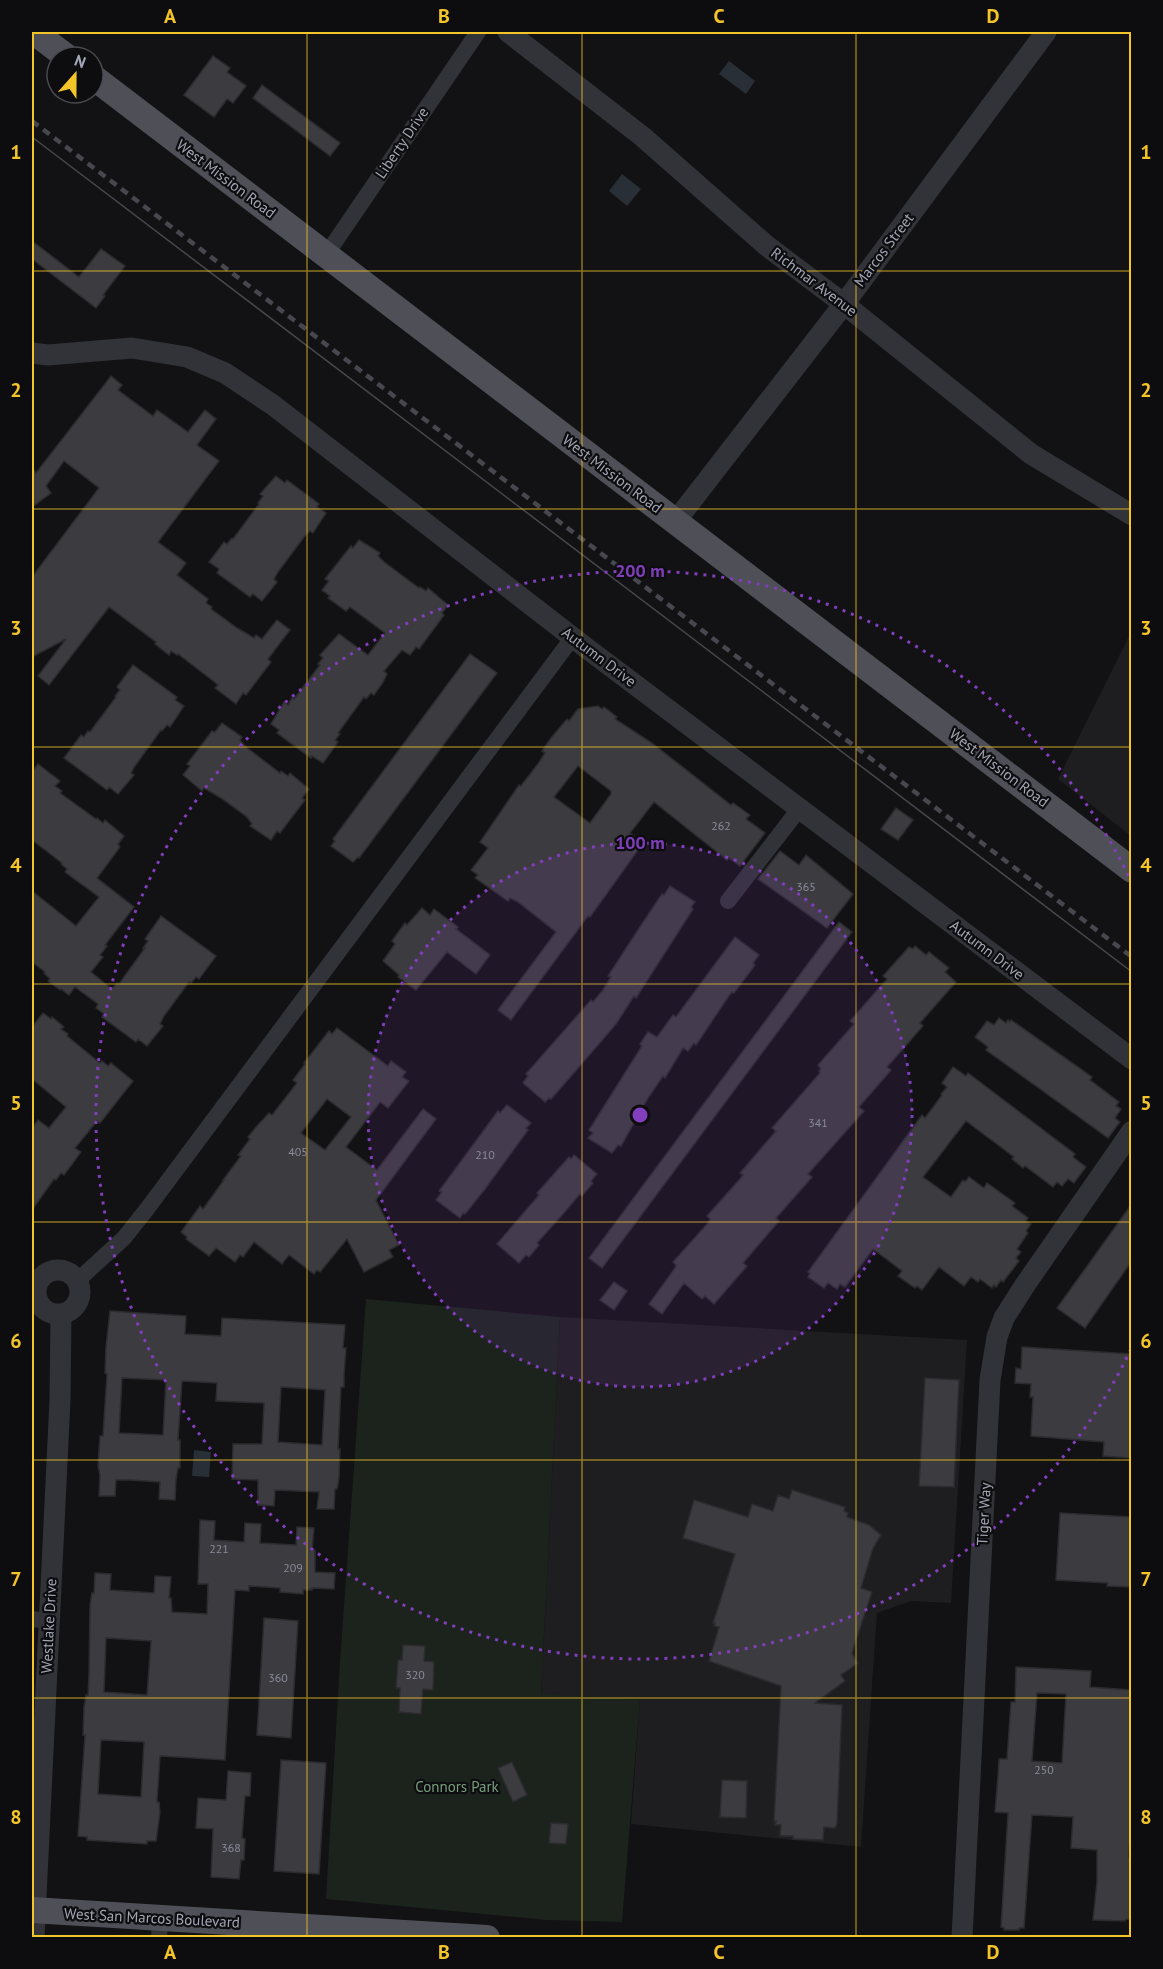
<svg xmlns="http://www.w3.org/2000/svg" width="1163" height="1969" font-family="'PT Sans',sans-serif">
<rect width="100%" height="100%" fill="#121113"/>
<g fill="#1e1d20">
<path d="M1131,632V836L1058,779Z"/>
<path d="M560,1317L967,1340L951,1603L911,1601L877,1613L861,1847L631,1824L640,1699L541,1695Z"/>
</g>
<path fill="#1c231d" d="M366,1299L560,1317L541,1694L640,1699L622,1922L547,1920L326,1899L340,1662Z"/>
<g fill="#282f37">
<path d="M729,61L755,81L746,94L719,74Z"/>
<path d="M622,174L641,189L627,206L609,191Z"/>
<path d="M194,1450L211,1452L209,1477L192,1476Z"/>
</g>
<g fill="#3c3b40" stroke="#2c2b2f" stroke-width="1.5" fill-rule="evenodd">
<path d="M213,56L230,68L227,72L246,86L233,103L227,99L214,117L184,95Z"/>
<path d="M262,85L340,143L330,156L253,98Z"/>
<path d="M32,241L79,277L101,249L125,266L103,295L105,296L96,308L32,259Z"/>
<path d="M111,376L122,385L118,390L153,416L157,410L188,432L205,410L216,419L197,445L219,461L158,542L186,563L177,575L208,599L206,603L212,607L211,609L237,628L254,638L256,635L262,639L277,620L290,630L268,659L271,662L246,695L243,693L236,704L215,688L218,685L212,680L178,654L177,655L171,651L169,655L155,644L156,642L109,607L49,685L38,676L66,639L32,657V577L99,488L64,461L46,486L51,493L32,507V467L36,473Z"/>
<path d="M276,476L285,483L287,480L319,504L317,507L326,513L313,533L310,531L304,537L278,572L274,579L277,582L262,601L253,594L250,597L217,573L219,569L209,562L224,542L227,544L232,538L233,539L259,504L258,503L263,496L260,494Z"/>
<path d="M359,540L380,553L378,556L384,562L419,588L420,587L426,591L428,588L448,605L442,613L444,615L419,649L416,647L410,655L402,650L384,671L387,674L383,682L374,695L371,693L366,699L364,697L338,733L340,734L335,740L338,742L323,763L312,756L311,758L277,733L279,730L271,724L284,702L288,705L292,698L294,699L320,665L318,664L323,658L320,655L339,634L368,655L385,633L350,607L346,611L328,598L330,596L322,590L329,581L325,579L351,546L353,548Z"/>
<path d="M470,654L497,673L359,858L358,857L353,862L331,846L335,841L333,839Z"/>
<path d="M133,665L177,697L175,700L184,706L170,727L167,725L162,731L161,730L135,766L131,773L134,775L118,794L109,787L107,790L64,758L81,735L84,737L88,731L90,732L116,697L115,696L120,690L117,687Z"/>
<path d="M598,706L602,709L604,707L617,717L615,719L652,743L731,805L733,803L750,815L746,819L765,833L740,866L729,858L727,860L654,802L630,833L643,843L590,917L588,916L511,1020L498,1010L556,932L518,902L510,898L508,901L475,878L478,875L471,870L488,848L480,842L519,785L521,786L540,761L545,753L542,751L551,738L567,719L569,721L578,709ZM578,766L611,791V794L590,823L554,797Z"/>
<path d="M222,723L242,737L240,740L246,747L280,773L281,771L288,776L290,773L309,789L302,798L305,800L280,833L277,831L271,840L250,826L252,824L247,817L221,798L204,788L202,791L183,775L190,766L187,764L212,731L215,732Z"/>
<path d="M38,764L60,781L55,786L62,791L60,793L96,819L97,818L103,823L105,820L124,836L118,844L120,847L97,878L134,907L105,945L107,946L100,955L103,957L91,972L112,989L117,983L119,984L145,948H143L148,941L145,939L161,916L216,956L199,979L196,977L191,983L189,982L164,1016L160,1024L163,1026L147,1046L138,1039L136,1042L102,1017L104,1014L96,1008L98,1004L75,987L69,995L61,989L60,990L48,981L50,979L44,973L45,972L32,962V891L76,926L99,897L65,872L67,869L61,864L62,863L32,840V772Z"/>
<path d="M896,808L913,820L898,840L881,829Z"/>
<path d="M780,851L799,865L806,855L853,894L827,928L758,879Z"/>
<path d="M670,886L695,902L691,907L693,909L636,998L634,996L616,1024L572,1075L551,1099L549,1098L545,1102L523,1083L528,1076L526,1074L591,1000L593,1002L603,990L611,977L608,976L640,927L662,894L664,895Z"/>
<path d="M422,908L430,915L434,909L458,927L456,929L490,955L476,974L447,952L416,990L398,977L399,975L383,961L395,944L392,941L405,923L407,925Z"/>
<path d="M839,922L852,932L602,1268L589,1258Z"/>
<path d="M735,937L759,955L753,963L755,965L734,993L732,992L728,997L696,1045L694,1043L688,1051L683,1048L665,1078L663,1076L648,1098L621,1146L618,1145L612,1153L588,1138L593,1133L589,1130L642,1046L640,1044L648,1032L657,1037L673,1015L676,1017Z"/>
<path d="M915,946L926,955L929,952L949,968L945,972L956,982L920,1023L923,1026L887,1067L891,1070L859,1107L864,1111L808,1174L812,1177L776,1218L779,1221L743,1263L747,1266L714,1304L705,1296L702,1299L684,1283L662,1314L649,1304L675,1268L676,1265L673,1262L708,1223L710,1219L707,1216L740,1179L743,1175L740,1173L776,1131L772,1128L820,1073L819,1071L821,1069L818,1065L854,1024L850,1021L887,979L883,976L909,947L913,949Z"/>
<path d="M43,1013L51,1019L52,1017L64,1027L61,1029L68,1034L67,1036L100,1063L102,1061L108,1066L111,1063L133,1081L100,1123L97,1121L75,1148L81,1152L64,1175L61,1173L56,1180L54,1179L32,1210V1128L38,1120L49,1128L66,1107L32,1079V1027Z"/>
<path d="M999,1018L1006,1023L1008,1020L1010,1022L1011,1020L1092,1077L1090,1080L1119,1102L1116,1106L1121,1109L1115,1118L1120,1122L1108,1138L986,1050L988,1047L975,1037L987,1021L994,1025Z"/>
<path d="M337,1028L388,1066L391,1061L406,1072L402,1077L409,1081L388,1108L380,1102L346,1147L377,1170L423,1109L436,1119L376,1200L399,1245L389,1250L393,1257L364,1272L347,1239L320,1272L317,1270L314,1274L289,1255L282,1264L254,1242L243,1257L240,1255L235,1262L216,1248L209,1256L186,1239L187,1237L181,1232L200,1206L203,1209L224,1180H223L241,1156L238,1155L250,1139L248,1137L257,1126L269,1113L272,1115L297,1083L293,1080L305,1064L304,1063L329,1031L332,1034ZM327,1099L351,1117L325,1150L301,1133Z"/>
<path d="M953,1067L966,1076L968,1073L1075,1154L1073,1157L1086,1167L1074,1183L1068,1179L1062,1186L1057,1182L1053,1187L1025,1166L1023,1168L1012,1159L1014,1157L966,1121L923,1177L951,1197L963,1180L965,1182L969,1177L984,1188L987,1183L1015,1203L1012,1206L1028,1218L1026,1221L1031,1224L1026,1231L1028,1233L1017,1249L1021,1252L1016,1258L1019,1261L1003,1282L1001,1280L996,1287L994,1285L992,1288L980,1279L978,1282L971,1277L964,1286L939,1267L922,1290L917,1286L915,1288L898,1276L902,1271L873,1249L845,1287L840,1284L837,1289L828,1283L824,1288L808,1277L810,1273L808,1272L922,1115L925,1118L942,1095L941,1094L947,1087L942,1083Z"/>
<path d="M507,1105L531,1123L526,1128L528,1130L485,1189L465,1214L463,1213L460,1218L436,1200L442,1192L439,1191L498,1111L500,1113Z"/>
<path d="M574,1155L597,1174L591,1181L593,1183L582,1196L580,1194L563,1214L537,1243L539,1245L529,1257L526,1255L519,1263L497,1244L539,1195L537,1193L569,1157L571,1159Z"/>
<path d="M1131,1205V1262L1085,1328L1057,1308Z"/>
<path d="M614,1282L627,1291L614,1310L600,1300Z"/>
<path d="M110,1311L186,1316L185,1334L221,1336L222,1318L345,1325L343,1348H346L344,1375V1387H341L338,1449H340L339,1478L337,1489H335L334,1509H317L319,1492L275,1490L274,1506L258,1505V1480L232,1479L233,1444H262L264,1403L216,1401L217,1383L182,1381L178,1440H180V1468H178L176,1479L175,1500L159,1499L160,1482L130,1480H116L115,1496H99L100,1475L98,1466L100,1436H103L107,1374L105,1373L106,1347ZM122,1378L166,1380L163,1435L119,1433ZM281,1387L325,1390L322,1445L278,1442Z"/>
<path d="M1022,1347L1131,1354V1458L1103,1456L1104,1442L1031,1436L1033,1397H1030L1031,1384L1015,1383L1016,1368L1021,1369Z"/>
<path d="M925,1378L959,1380L954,1487L919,1486Z"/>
<path d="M792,1490L845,1507L844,1511L848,1513L847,1517L869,1525L881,1535L873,1548L861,1588L872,1592L852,1653L858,1663L841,1675L845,1681L815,1703L842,1705L837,1824L835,1828L824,1827L823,1840L793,1839V1836H780L781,1825H775L776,1821H774L781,1686L709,1661L719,1627L714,1626L715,1623H713L735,1554L683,1538L694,1500L748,1517L752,1504L773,1511L778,1495L789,1499Z"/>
<path d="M1060,1513L1131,1517V1584L1130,1587L1107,1586L1108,1583L1056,1580Z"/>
<path d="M200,1520L215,1521L214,1540L244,1542L245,1523L261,1524L260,1543L296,1545L297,1527L314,1528L312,1550H315V1572L335,1573L334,1589L312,1588V1590H303V1594L280,1592V1588L249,1586V1591L235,1590L225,1760L160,1756L157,1802H159L160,1813L156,1841H147V1844L87,1840V1837L78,1836L85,1735H83L84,1707L86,1695H88L89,1674L90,1605L92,1593H94L95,1573L111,1574L110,1590L140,1592L154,1593L155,1576L171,1577L169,1598H171L172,1612L207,1614L208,1584H198ZM106,1638L151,1641L147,1695L104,1692ZM101,1740L144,1742L141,1797L98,1794Z"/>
<path d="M264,1618L298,1621L291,1738L257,1735Z"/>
<path d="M403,1645L425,1646L424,1661L434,1662L433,1690L423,1689L421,1714L399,1712L400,1688H396L398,1660H402Z"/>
<path d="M1016,1667L1091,1671L1090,1687L1131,1690V1816L1129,1857H1131V1920L1126,1919L1125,1921L1093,1920L1097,1882V1850L1071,1848L1073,1817L1032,1815L1024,1928H1019V1930H1004V1928L1001,1927L1008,1813L995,1812L998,1776L999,1759H1007L1011,1702H1015ZM1037,1693L1066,1694L1062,1763L1032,1761Z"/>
<path d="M281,1760L326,1763L319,1874L274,1871Z"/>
<path d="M512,1762L527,1795L513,1802L498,1768Z"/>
<path d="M228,1771L251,1773L250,1796H245L242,1838L245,1839L244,1860H241L239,1879L211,1877L213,1829L196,1828L198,1798L226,1800Z"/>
<path d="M722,1780L747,1781L746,1818L720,1817Z"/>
<path d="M551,1823L568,1824L566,1844L549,1843Z"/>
</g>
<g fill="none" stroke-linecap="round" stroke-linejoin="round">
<g stroke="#323338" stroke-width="16">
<path d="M326,255L478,32"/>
<path d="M728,901L800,808"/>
<path d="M77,1281L124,1238L147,1209L573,637"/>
<path d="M32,1619L49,1621"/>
<path d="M159,1938L160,1919"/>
</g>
<g stroke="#323338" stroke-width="21">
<path d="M508,32L643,137L767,246L844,304L1031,454L1132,515"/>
<path d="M32,353L48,355L132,348L187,357L225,373L273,405L589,650L1132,1059"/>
<path d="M675,522L844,304L1046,32"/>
<circle cx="58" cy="1292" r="22"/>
<path d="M34,1938L60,1400L61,1314"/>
<path d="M962,1938L990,1380L997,1337L1004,1318L1025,1285L1132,1131"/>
</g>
<g stroke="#4e4f57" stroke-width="26">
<path d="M34,32L67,57"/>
<path d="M93,77L1132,870"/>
<path d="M32,1910L487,1938"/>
</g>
<path stroke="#47484f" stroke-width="1.5" d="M32,137L1132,972"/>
<path stroke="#47484f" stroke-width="4.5" stroke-dasharray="8 6" stroke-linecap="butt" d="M32,121L1132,957"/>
</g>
<path fill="none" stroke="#f4c529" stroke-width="1.5" stroke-opacity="0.55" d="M307,32V1938M582,32V1938M856,32V1938M32,271H1132M32,509H1132M32,747H1132M32,984H1132M32,1222H1132M32,1460H1132M32,1698H1132"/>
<circle cx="640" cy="1115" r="272" fill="#813ebd" fill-opacity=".12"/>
<g fill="none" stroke="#813ebd" stroke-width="3" stroke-dasharray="3 6">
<circle cx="640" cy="1115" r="272"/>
<path d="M1131 1349A544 544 0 1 1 1131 881"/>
</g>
<g text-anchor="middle" stroke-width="4.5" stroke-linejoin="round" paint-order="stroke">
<g font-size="12" fill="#898b97">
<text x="721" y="830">262</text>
<text x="806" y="891">365</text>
<text x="818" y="1127">341</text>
<text x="298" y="1156">405</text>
<text x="485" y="1159">210</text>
<text x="219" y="1553">221</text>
<text x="293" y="1572">209</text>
<text x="415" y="1679">320</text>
<text x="278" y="1682">360</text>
<text x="1044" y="1774">250</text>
<text x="231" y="1852">368</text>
</g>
<g font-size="15" fill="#a3a6b4" stroke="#0d0c0e">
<text transform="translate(402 143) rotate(-56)" y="5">Liberty Drive</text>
<text transform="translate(226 179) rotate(37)" y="5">West Mission Road</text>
<text transform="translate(884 250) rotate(-53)" y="5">Marcos Street</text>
<text transform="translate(814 282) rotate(37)" y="5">Richmar Avenue</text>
<text transform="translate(612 474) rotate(37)" y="5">West Mission Road</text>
<text transform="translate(599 657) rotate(37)" y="5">Autumn Drive</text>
<text transform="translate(999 768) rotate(37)" y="5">West Mission Road</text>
<text transform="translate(987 950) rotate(37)" y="5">Autumn Drive</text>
<text transform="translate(984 1514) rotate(-87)" y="5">Tiger Way</text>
<text transform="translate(49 1626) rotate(-87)" y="5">Westlake Drive</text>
<text transform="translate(152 1918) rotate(3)" y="5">West San Marcos Boulevard</text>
</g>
<g font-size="15" fill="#799f7f" stroke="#0d0c0e">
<text x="457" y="1792">Connors Park</text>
</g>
</g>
<circle cx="640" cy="1115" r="9" fill="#813ebd" stroke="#0d0c0e" stroke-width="3"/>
<g font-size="18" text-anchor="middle" font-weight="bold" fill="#813ebd" stroke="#0d0c0e" stroke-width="4.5" stroke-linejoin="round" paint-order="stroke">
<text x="640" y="577">200 m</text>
<text x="640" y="849">100 m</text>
</g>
<rect width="1163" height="1969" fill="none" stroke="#0d0c0e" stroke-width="66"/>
<g transform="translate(75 75) rotate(21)"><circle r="28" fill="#0d0c0e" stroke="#494a50" stroke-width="1.5"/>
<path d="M0-4.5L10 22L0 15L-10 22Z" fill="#f4c529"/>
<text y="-9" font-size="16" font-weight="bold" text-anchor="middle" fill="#a3a6b4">N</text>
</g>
<rect x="33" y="33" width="1097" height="1903" fill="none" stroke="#f4c529" stroke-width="2"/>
<g font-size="20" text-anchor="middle" font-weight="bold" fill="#f4c529">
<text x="170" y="23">A</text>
<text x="444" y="23">B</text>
<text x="719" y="23">C</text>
<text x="993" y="23">D</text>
<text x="16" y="159">1</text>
<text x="1146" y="159">1</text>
<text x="16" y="397">2</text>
<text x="1146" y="397">2</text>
<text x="16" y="635">3</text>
<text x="1146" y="635">3</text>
<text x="16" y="872">4</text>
<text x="1146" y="872">4</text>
<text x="16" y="1110">5</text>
<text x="1146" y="1110">5</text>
<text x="16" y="1348">6</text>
<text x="1146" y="1348">6</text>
<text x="16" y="1586">7</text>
<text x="1146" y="1586">7</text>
<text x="16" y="1824">8</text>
<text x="1146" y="1824">8</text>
<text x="170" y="1959">A</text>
<text x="444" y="1959">B</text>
<text x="719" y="1959">C</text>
<text x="993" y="1959">D</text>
</g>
</svg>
